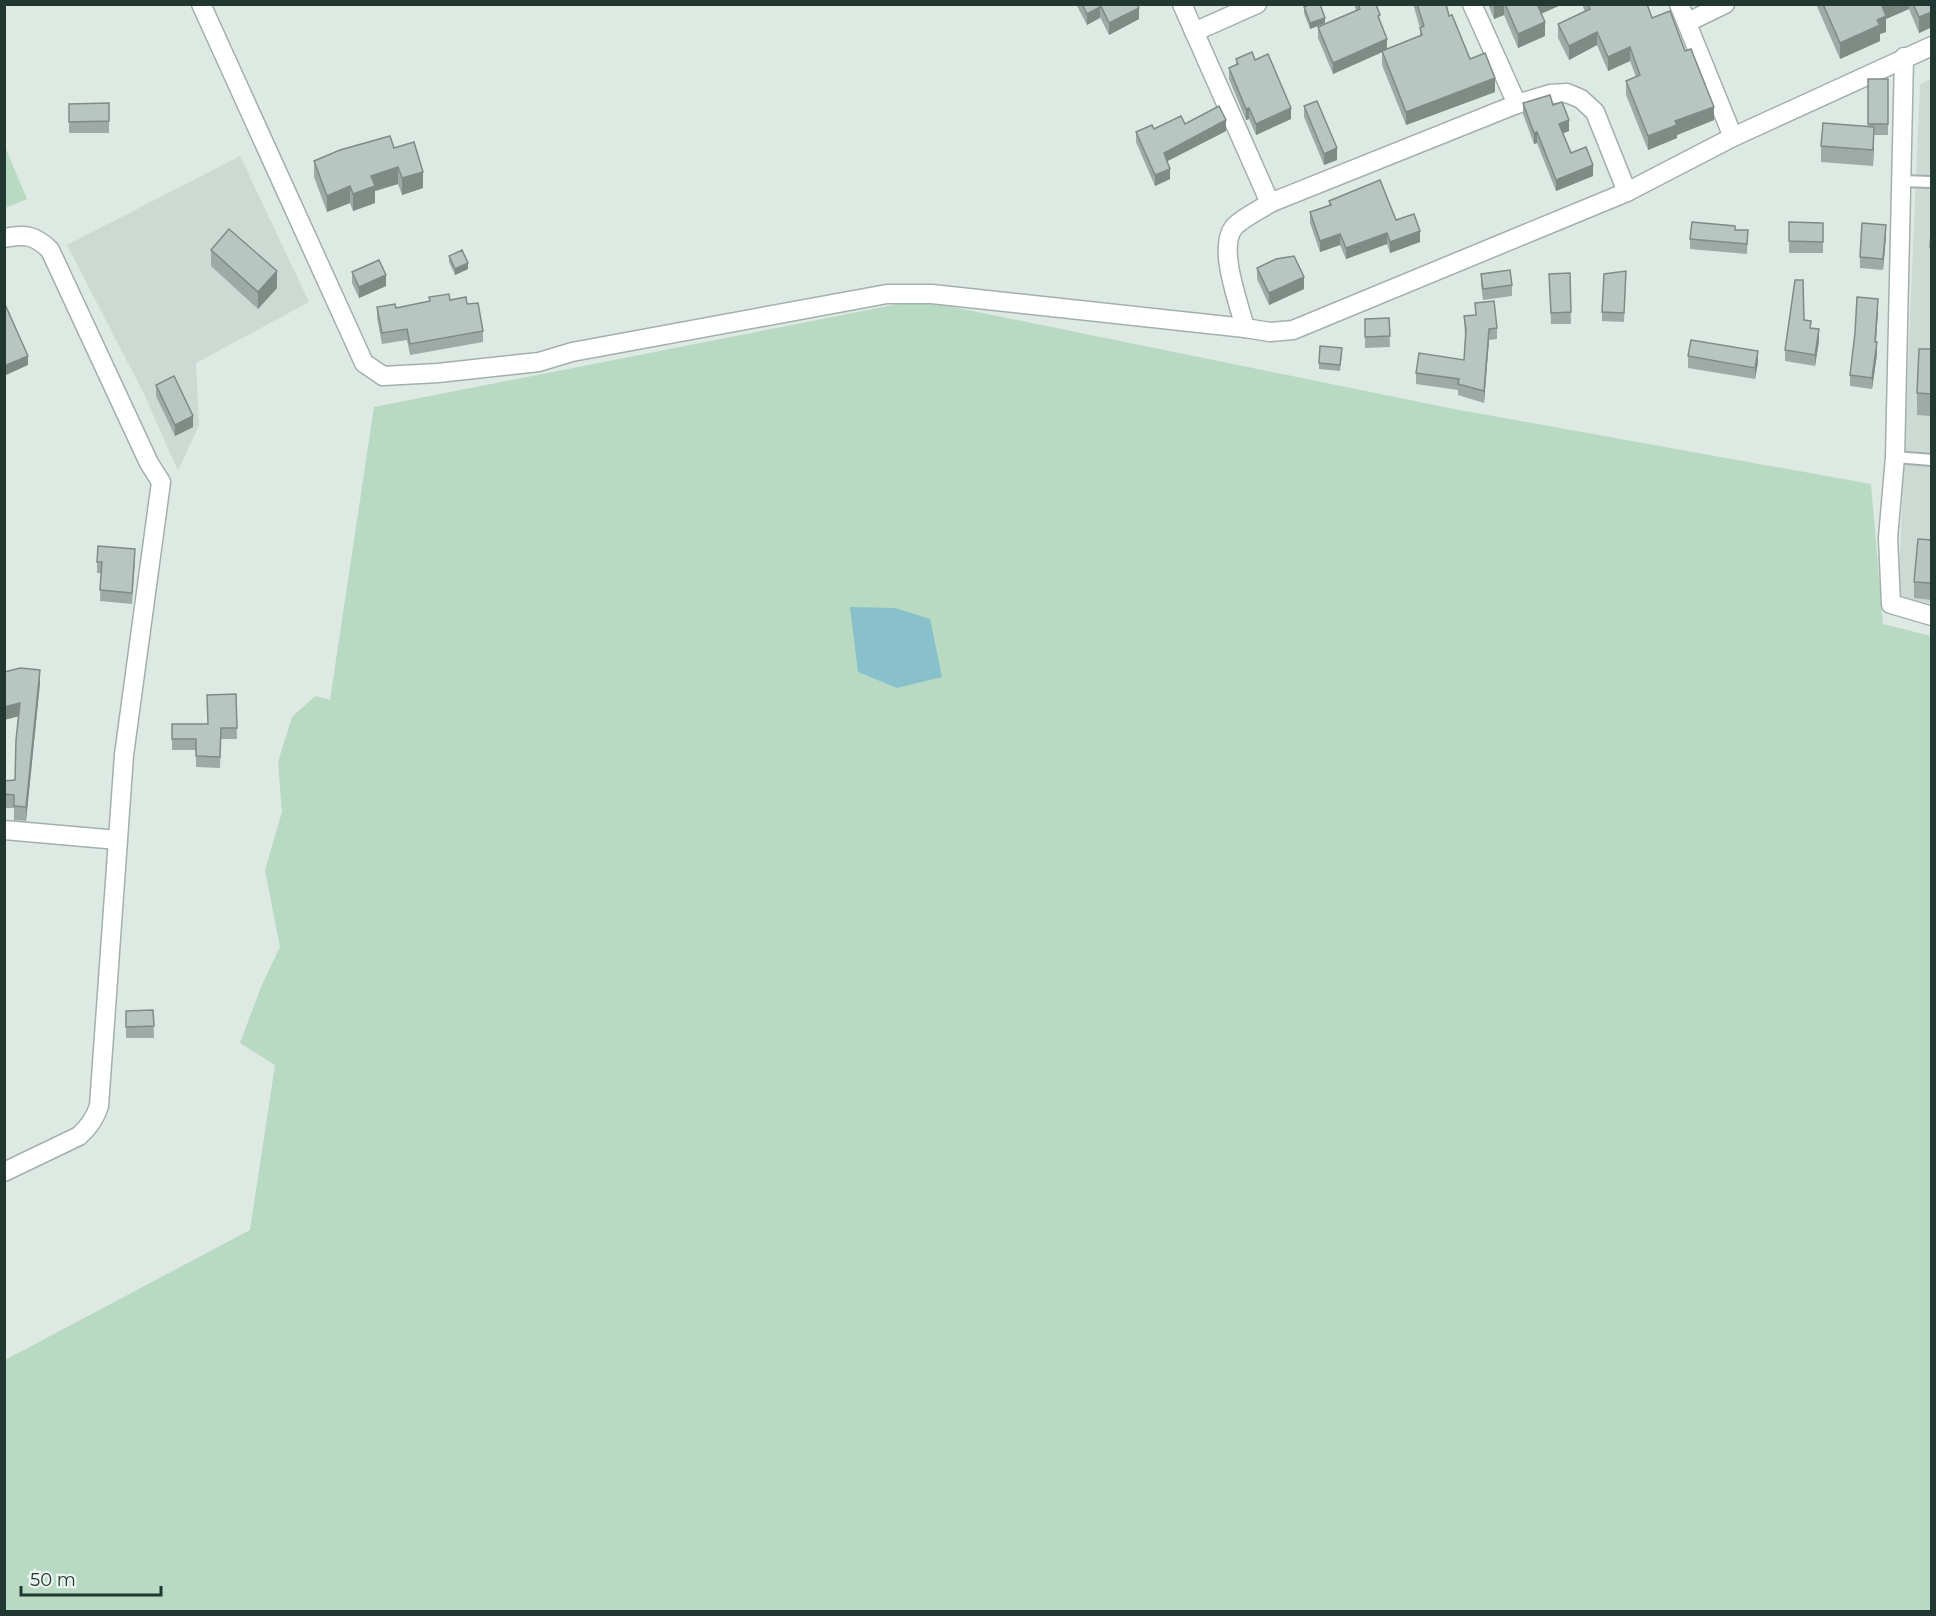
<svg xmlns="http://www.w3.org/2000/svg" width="1936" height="1616" font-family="Montserrat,sans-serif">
<rect width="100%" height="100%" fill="#dee9e4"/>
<g fill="#cdd9d3">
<path d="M1931,79V608L1898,599L1920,84Z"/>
<path d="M240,156L309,302L196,363L199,425L178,471L144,394L67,245Z"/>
</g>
<g fill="#b8d9c2">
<path d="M5,147L27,199L5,208H4Z"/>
<path d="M919,300L1454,409L1871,484L1883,624L1931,636V1611L5,1612V1360L250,1230L275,1065L240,1043L261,987L280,947L265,870L282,812L278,762L292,717L315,696L330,700L374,407Z"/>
</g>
<path fill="#88c0cc" d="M850,607L895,608L930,619L942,677L897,688L858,672Z"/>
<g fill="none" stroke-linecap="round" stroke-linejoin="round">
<defs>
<g id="service">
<path d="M1901,181L1932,182"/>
<path d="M1895,457L1932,460"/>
</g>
<g id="minor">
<path d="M201,4L364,363L383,376L438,373L539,362L572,352L887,294H932L1245,328L1270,332L1293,330L1627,192L1733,137L1932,46"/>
<path d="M1182,4L1270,203"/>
<path d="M1472,4L1517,104"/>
<path d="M1679,4L1733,137"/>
<path d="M1688,22L1725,4"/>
<path d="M1194,32L1257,4"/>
<path d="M1904,57L1895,457L1888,538L1891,604L1932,616"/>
<path d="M4,238C25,234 35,235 50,250L149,463L161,482L124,755L99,1106C95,1119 89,1127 79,1136L4,1172"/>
<path d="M1245,328C1239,303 1217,248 1234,227C1241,219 1261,209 1270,203L1517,104L1550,94L1567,93L1581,99L1595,112L1627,192"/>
<path d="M4,830L118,840"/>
</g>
</defs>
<use href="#service" stroke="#a2b0ab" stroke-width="14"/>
<use href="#minor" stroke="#a2b0ab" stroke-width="21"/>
<use href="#service" stroke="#fff" stroke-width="10"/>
<use href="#minor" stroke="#fff" stroke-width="18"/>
</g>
<g fill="#9daaa5">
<path d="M1076,4H1137L1139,19L1109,35L1100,17L1087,25Z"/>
<path d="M1354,4H1376L1387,49L1420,36V28L1413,4H1446L1449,16L1470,59L1495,92L1406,125L1382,65V52L1333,74L1318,38V27L1356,11Z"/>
<path d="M1488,4H1563L1541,14L1545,36L1518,48L1504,15L1494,19Z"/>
<path d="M1582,4H1647L1652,18L1685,51L1714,120L1677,135V138L1648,150L1626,95V81L1636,77L1630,61L1608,71L1597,45L1569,60L1558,38V24L1585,12Z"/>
<path d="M1816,4H1932V27L1919,33L1909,9L1886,19V32L1880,34V41L1840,59Z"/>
<path d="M1304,7L1325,23L1310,29L1304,13Z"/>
<path d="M1236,59L1255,60L1291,119L1256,135L1249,119L1246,120L1229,79V68L1236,65Z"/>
<path d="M1868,79H1888V135H1874L1873,166L1821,162V146L1868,126Z"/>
<path d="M109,103V133H69V104Z"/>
<path d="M1523,103L1553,105L1569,131L1563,133L1571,153L1593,176L1556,191L1537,143L1534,144L1523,114Z"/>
<path d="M1304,106L1337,160L1324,165L1304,117Z"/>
<path d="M1154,129L1226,131L1167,161L1170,179L1155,186L1136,142V132Z"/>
<path d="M394,148L423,188L402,195L398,184L375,191V203L353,211L350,203L327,212L314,177V161Z"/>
<path d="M1329,201L1396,220L1420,242L1390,253L1387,244L1346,259L1340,245L1320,252L1310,223V212L1329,205Z"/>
<path d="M1932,220V269H1930Z"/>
<path d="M1789,222L1823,223V253H1789Z"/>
<path d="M1735,230H1748L1747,254L1690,249V239Z"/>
<path d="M1886,236L1883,270L1860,268V257Z"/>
<path d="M211,250L277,288L258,309L211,266Z"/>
<path d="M449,256L468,269L455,275L449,262Z"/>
<path d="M1257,268L1304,289L1269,305L1257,279Z"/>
<path d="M352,272L386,286L359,298L352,283Z"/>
<path d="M1570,273L1571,324H1551L1549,274Z"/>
<path d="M1481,274L1512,285V296L1483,300L1481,285Z"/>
<path d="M1626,280L1624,322L1602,321V312Z"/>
<path d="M429,297L450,300L467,304L483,331V342L410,355L407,340L382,344L377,318V307L396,308L429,302Z"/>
<path d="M1475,303L1497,328V339L1489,340L1484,403L1458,395V390L1416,384V373L1464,360L1465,338L1464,316L1475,315Z"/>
<path d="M1878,310L1876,342L1877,354L1872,389L1850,386V375Z"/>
<path d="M1389,318L1390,347L1365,348V319Z"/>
<path d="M1811,328L1819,341L1815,366L1785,361V350Z"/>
<path d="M1932,349V416L1917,415V393Z"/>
<path d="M1342,354L1340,371L1319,369V363Z"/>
<path d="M1688,356L1758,362L1755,379L1688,368Z"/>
<path d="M156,385L193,427L175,436L156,396Z"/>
<path d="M1932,540V600L1914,598V582Z"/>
<path d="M135,560L132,604L100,601L101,573H97V562Z"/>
<path d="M4,672L40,683L26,821L14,820V808H4V781L15,780L18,716L4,720Z"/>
<path d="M236,694L237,739H221L220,768L196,767V750H172V724H208Z"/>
<path d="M153,1010L154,1038H126V1011Z"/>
</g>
<g fill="#808b86">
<path d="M1496,4H1504V15L1494,19V5Z"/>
<path d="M1536,4H1563L1536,16Z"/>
<path d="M1884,4H1909V9L1886,19V32L1880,34V41L1840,59V43L1877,20L1882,6Z"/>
<path d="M1100,7V18L1087,25V14Z"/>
<path d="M1139,8V19L1109,35V23Z"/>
<path d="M1932,12V27L1919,33V17Z"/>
<path d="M1325,18V23L1310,29V23Z"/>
<path d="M1545,22V36L1518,48V34Z"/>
<path d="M1597,32V45L1569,60V46Z"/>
<path d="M1387,39V50L1333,74V63Z"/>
<path d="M1630,47V61L1608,71V57Z"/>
<path d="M1495,78V92L1406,125V112Z"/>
<path d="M1714,107V120L1677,135V138L1648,150V136L1675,121Z"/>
<path d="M1249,108V119L1246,120V109Z"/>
<path d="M1291,108V119L1256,135V124Z"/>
<path d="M1226,120V131L1164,163V153Z"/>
<path d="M1569,120V131L1559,135V124Z"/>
<path d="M1874,127V143L1873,166V150Z"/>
<path d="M1537,132V143L1534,144V133Z"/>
<path d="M1337,148V160L1324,165V154Z"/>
<path d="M1593,165V176L1556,191V180Z"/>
<path d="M398,167V184L375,191V203L353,211V194L371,176Z"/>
<path d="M1170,169V179L1155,186V175Z"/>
<path d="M423,172V188L402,195V178Z"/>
<path d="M350,186V203L327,212V196Z"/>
<path d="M1886,225V236L1883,270V259Z"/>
<path d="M1420,231V242L1390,253V242Z"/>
<path d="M1387,233V244L1346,259V248Z"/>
<path d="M1340,234V245L1320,252V241Z"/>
<path d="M468,263V269L455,275V269Z"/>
<path d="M277,271V288L258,309V292Z"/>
<path d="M386,275V286L359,298V287Z"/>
<path d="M1304,277V289L1269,305V293Z"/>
<path d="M1878,299V310L1875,353V342Z"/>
<path d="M1489,329V340L1484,403V391Z"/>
<path d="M1819,329V341L1815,366V355Z"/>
<path d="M1877,342V354L1872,389V378Z"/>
<path d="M1758,351V362L1755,379V368Z"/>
<path d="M28,356V365L4,376V366Z"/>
<path d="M193,416V427L175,436V425Z"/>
<path d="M40,670V683L26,821V807Z"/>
<path d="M20,703V716L4,720V707Z"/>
</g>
<g fill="#b7c6c0" stroke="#808b86" stroke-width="1.5">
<path d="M1082,4H1099L1100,7L1087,14Z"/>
<path d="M1100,4H1137L1139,8L1109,23Z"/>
<path d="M1311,4H1320L1325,18L1310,23L1304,7Z"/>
<path d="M1358,4H1376L1380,15L1378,16L1387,39L1333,63L1318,27L1360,9Z"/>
<path d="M1417,4H1446L1449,16L1452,15L1470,59L1485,53L1495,78L1406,112L1382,51L1422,35L1420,28L1424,26Z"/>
<path d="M1505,4H1537L1545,22L1518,34Z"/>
<path d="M1588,4H1647L1652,18L1670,11L1685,51L1691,49L1714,107L1675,121L1677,125L1648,136L1626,81L1640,75L1630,47L1608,57L1597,32L1569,46L1558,24L1590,9Z"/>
<path d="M1823,4H1884L1882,6L1886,16L1877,20L1880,25L1840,43Z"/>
<path d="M1913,4H1932V12L1919,17Z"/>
<path d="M1252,52L1255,60L1268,54L1291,108L1256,124L1249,108L1246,109L1229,68L1238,64L1236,59Z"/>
<rect x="1868" y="79" width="20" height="45"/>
<path d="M1550,95L1553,105L1562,102L1569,120L1559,124L1571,153L1586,147L1593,165L1556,180L1537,132L1534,133L1523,103Z"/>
<path d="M1317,101L1337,148L1324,154L1304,106Z"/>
<path d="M109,103V121L69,122V104Z"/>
<path d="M1219,106L1226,120L1164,153L1170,169L1155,175L1136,132L1152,125L1154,129L1181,116L1185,124Z"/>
<path d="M1823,123L1874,127L1873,150L1821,146Z"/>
<path d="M390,136L394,148L414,142L423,172L402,178L398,167L371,176L375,186L353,194L350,186L327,196L314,161L340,150Z"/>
<path d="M1380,180L1396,220L1414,214L1420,231L1390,242L1387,233L1346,248L1340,234L1320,241L1310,212L1331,205L1329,201Z"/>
<path d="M1932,220V247H1930Z"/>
<path d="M1692,222L1735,226V230H1748L1747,244L1690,239Z"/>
<path d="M1789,222L1823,223V242L1789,241Z"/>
<path d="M1862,223L1886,225L1883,259L1860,257Z"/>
<path d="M229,229L277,271L258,292L211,250Z"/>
<path d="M462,250L468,263L455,269L449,256Z"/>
<path d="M1294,256L1304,277L1269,293L1257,268L1276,259Z"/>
<path d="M379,260L386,275L359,287L352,272Z"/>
<path d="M1510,270L1512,285L1483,289L1481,274Z"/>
<path d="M1626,271L1624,313L1602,312L1604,274Z"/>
<path d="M1570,273L1571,312L1551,313L1549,274Z"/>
<path d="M1795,280H1803L1804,320L1811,321L1810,328L1819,329L1815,355L1785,350Z"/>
<path d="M449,294L450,300L466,297L467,304L478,303L483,331L410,344L407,329L382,333L377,307L395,304L396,308L430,301L429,297Z"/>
<path d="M1857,297L1878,299L1875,342H1877L1872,378L1850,375L1855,333Z"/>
<path d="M1494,301L1497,328L1489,329L1484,391L1458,384L1459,379L1416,373L1419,353L1464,360L1466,330L1464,316L1476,315L1475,303Z"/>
<path d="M4,302L28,356L4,366Z"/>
<path d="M1389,318L1390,336L1365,337V319Z"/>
<path d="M1691,340L1758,351L1755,368L1688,356Z"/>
<path d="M1320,346L1342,348L1340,365L1319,363Z"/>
<path d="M1919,349H1932V394L1917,393Z"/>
<path d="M174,376L193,416L175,425L156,385Z"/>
<path d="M1918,539L1932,540V583L1914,582Z"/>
<path d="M98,546L135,549L132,593L100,590L102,562H97Z"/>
<path d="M20,668L40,670L26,807L14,806V795L4,794V781L15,780L16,740L20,703L4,707V672Z"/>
<path d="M236,694L237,728H221L220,757L196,756V739H172V724H208L207,695Z"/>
<path d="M153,1010L154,1026L126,1027V1011Z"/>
</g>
<rect width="1936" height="1616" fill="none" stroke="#213832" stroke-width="12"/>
<path d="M21 1586v9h140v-9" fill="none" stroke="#213832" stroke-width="3"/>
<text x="30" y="1586" font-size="18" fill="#213832" stroke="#eef6f2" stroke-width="4.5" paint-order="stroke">50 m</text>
</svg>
